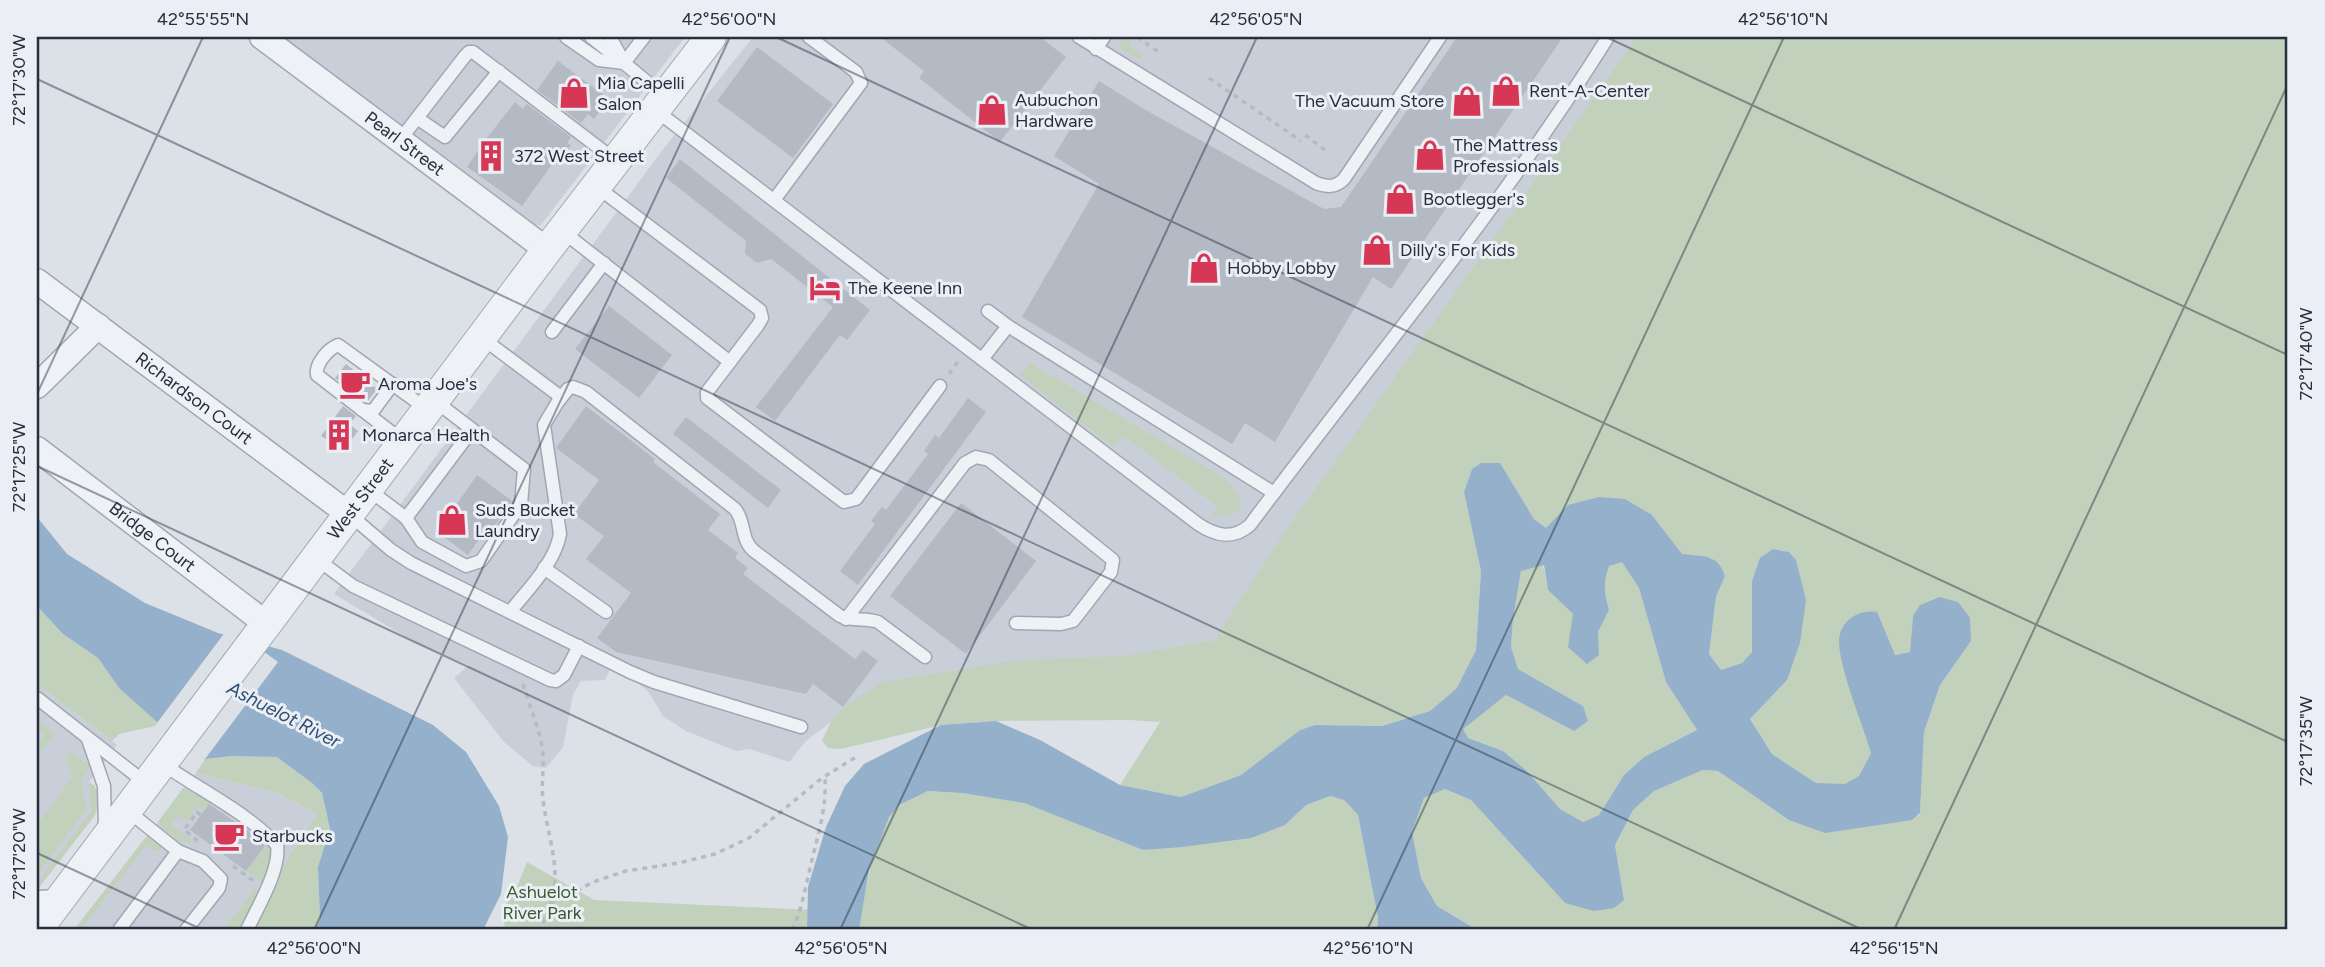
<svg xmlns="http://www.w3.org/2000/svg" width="2325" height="967" font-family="Figtree,sans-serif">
<rect width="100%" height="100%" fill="#dce0e7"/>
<g fill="#c9cfd9">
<path d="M281,37H685L541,225H530L377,108Z"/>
<path d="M753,37H1670L1214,640L843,707L831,722L806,741L789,762L750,749L736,751L686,731L663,716L648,691L633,680L610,669L605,680L581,681L573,694L563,747L546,768L533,766L504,742L454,678L469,665L416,643L334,594L661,152Z"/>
<path d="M37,684L117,745L89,782L95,786V815L37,890Z"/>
<path d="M196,773L278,793L317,814L240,930H74Z"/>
</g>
<g fill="#c2d1bc">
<path d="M1125,37H1133L1128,45L1143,55L1139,60L1118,47Z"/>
<path d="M1637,37H2288V930H1477L1437,906L1421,878L1412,832L1424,798L1445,789L1471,800L1565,903L1624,899L1615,845L1633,810L1654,791L1703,770L1718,771L1789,820H1912L1920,814L1924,732L1940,685L1971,641L1913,616L1910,652L1894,655L1841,656L1871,753L1859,776L1845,785L1816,783L1772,754L1750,719L1787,680L1796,560L1789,552L1773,549L1752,581V652L1742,663L1721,670L1709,654L1716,597L1725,576L1712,558L1682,555L1652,515L1546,528L1534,519L1500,463H1481L1472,469L1464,492L1481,571L1476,650L1457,688L1430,711L1382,726L1315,725L1300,730L1241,775L1181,797L1120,785L1160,722L1130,720L996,721L941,725L841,749L828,748L822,740L831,722L843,707L883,682L1018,660L1123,656L1214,640L1284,533Z"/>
<path d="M1030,363L1226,479L1239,495L1241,508L1232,515L1211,517L1218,507L1124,436L1113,447L1020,375Z"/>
<path d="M1622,561L1639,588L1666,682L1697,730L1644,757L1624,775L1599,815L1583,822L1560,809L1527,771L1503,751L1468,738L1462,729L1506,695L1574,731L1583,706L1518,669L1511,647L1513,619L1521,571L1543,565L1548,590L1573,614L1599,655L1598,632L1609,610C1604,593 1603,583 1609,566Z"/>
<path d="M37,606L63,634L98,658L119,688L158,722L155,726L119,734L112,741L37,684Z"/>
<path d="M37,719L54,734L41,752L37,750V745L45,734L37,728Z"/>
<path d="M71,752L91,766L82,780L86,810L37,875V825L73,776L66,761L67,755Z"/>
<path d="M232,756L277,757L312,783L322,794L330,829L318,867L320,920L317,926L311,930H223L256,887L258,892L246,922L317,814L278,793L196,773L205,759Z"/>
<path d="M89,782C102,790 100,802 95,815L37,890V883L91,811Z"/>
<path d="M183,788L212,801L204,811L199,807L196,810L193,808L192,811L194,813L188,822L178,816L171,825L199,845L175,840L158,822Z"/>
<path d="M928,791L962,793L1024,803L1143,850L1285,825L1306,805L1329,796L1344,800L1358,815L1378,918L1377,930H859C864,900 875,825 898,806C906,799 919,796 928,791Z"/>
<path d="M149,836L159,843L161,850L155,851L147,845L84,925L90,930H74L145,838Z"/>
<path d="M268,842L271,846L273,858L262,883L246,871Z"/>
<path d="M527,862L594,900L814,910L809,930H506L501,912L515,892Z"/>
</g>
<g fill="#94b0ca" fill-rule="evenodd">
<path d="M1481,463H1500L1534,519L1546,528L1568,505L1599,497L1625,499L1652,515L1682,554C1704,557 1717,553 1725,576L1716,597L1709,654L1721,670L1742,663L1752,652V581L1760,558L1773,549L1789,552L1796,560L1806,600L1800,643L1787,680L1750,719L1772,754L1816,783L1845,784L1859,776L1871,753C1863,725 1839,668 1839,641C1840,621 1858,609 1877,612L1895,655L1910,652L1913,616L1920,605L1940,597L1958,602L1970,618L1971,641L1940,685L1924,732L1920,813L1912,820L1825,833L1789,820L1718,771L1703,770L1654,791L1633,810L1615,845L1624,900L1614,908L1594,911L1565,903L1471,800L1445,789L1424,798L1412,832L1421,878L1437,906L1477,930H1377L1378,918L1358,815L1344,800L1330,796L1306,805L1285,825L1251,838L1182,847L1143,850L1024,803L962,793L928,791L899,805L889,817L869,870L859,930H807L808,887L826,827L845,786L864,764L941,725L996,721L1040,740L1120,785L1181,797L1241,775L1300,730L1315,725L1382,726L1430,711L1457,688L1476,650L1481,571L1464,492L1472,469ZM1622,562L1639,588L1666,682L1697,730L1644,757L1624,775L1599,815L1583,822L1560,809L1527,771L1503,751L1468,738L1463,729L1506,695L1574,731L1588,721L1583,706L1518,669L1511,647L1513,619L1521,571L1544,565L1548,590L1573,614L1568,647L1587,664L1599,655L1598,632L1609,610C1604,593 1603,583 1609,566Z"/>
<path d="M37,517L67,554L145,603L218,633L282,650L433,725L466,752L499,806L508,837L501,894L483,930H311L317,926L320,920L318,867L330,829L322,793L312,783L277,757L232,756L205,759L156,721L119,688L98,658L63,634L37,606Z"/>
</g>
<path fill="#dce0e7" d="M226,631L243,636L278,662L205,759L157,723Z"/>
<g fill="#b3bac4">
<path d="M880,37H1040L1066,57L1000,142L919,78L924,71Z"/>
<path d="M1457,37H1563L1391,289L1373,277L1275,442L1245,423L1232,444L1022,317L1099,184L1054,156L1099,81L1144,109L1324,209L1341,207Z"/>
<path d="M757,47L833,104L793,158L717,101Z"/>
<path d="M558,61L609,99L594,119L588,114L581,123L537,90Z"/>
<path d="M515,102L523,109L527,104L571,137L567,143L571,145L556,165L553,163L522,206L467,167L483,143Z"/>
<path d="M680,159L870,310L847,340L840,335L775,421L756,407L833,307L771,259L757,263L745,254L746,241L666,178Z"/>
<path d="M609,306L672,355L639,398L575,349Z"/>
<path d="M346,364L377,389L367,402L335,378Z"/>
<path d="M968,398L986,412L858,585L840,571L875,524L871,521L882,507L886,510L928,454L924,451L935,435L939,438Z"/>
<path d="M343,406L356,416L349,424L358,431L344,450L321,436Z"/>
<path d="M586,406L655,459L653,462L720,514L708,530L738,553L735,558L748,568L743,574L855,659L863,650L878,661L843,707L813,684L806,694L616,652L597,638L631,593L586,559L604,536L574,514L599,480L556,448Z"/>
<path d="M686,417L781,490L768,508L673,434Z"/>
<path d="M477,475L512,501L486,538L482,535L468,555L437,532Z"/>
<path d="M961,503L1036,561L966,654L890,596Z"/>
<path d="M209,804L246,829L265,846L246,871L190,830Z"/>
</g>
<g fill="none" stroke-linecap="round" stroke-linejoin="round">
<defs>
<g id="service">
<path d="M566,37L599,60L624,63L664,96"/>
<path d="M591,37L624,63"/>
<path d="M610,37L621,57"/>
<path d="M1079,37L1316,183C1327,187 1335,188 1344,179L1440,37"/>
<path d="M1096,49L1104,37"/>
<path d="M624,63L644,37"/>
<path d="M654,109L1198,524C1216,536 1233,540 1250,525C1370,364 1502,207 1608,37"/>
<path d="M417,118L445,137L499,71"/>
<path d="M400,140L465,56L469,52H473L615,160"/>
<path d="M597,187L760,310L762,318L758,325L707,392V398L844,502L856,499L940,386"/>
<path d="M774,200L861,83L856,72L809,37"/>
<path d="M562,231L730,362"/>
<path d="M1008,326L1274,493"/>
<path d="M552,332L604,263"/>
<path d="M482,338L561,397"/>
<path d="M982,359L1008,326L988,311"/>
<path d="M362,410L373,411L393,384"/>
<path d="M404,442L317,375C315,364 328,349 338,345L341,347L428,410"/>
<path d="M369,490L406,518L472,430"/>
<path d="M350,515L391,550L411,563L630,672L654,682L801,727"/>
<path d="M406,518L422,542L466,566L481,561L521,504L524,469L435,401"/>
<path d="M317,559L353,586L550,680L556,681L564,675L579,646"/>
<path d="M544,568L606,612"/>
<path d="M510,612C528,589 555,563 560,534L544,425L557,403L568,389L573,387L586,392L735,509C746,522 740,539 754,551L840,616C853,622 866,617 878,622L925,657"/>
<path d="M846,619L965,463L976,457L989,460L1113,560L1111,572L1073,621L1061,624L1016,623"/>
<path d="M37,698L147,784"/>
<path d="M88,739L104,786L105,827"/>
<path d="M163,764C201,791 245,811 277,845C281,869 257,908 247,930"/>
<path d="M128,811L178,851L203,861L221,879L219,888L186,930"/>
<path d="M37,897L59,896"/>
<path d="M119,930L178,851"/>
</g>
<g id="minor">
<path id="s1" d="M262,37L547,250"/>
<path id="s2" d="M37,281L350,515"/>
<path d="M37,386L98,326"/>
<path id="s3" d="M37,449L268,625"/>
</g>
<g id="tertiary">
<path id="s4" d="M37,930L547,250L711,37"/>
</g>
</defs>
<use href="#service" stroke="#a1a7b1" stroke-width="15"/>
<use href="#minor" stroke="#a1a7b1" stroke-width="27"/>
<use href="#tertiary" stroke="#a1a7b1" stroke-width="32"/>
<g stroke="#b6bbc2" stroke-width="3.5" stroke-dasharray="5 5" stroke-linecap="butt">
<path d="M1137,37L1160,53"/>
<path d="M1209,78L1301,141"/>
<path d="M1305,135L1328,152"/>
<path d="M949,374L959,360"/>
<path d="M523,684C529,705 538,725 542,746C545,764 541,782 543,800C550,851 568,881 539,930"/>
<path d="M198,841L184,830L197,812L201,815"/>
<path d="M233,866L255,882"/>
<path d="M550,905L593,882L626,871L679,863L715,854L749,838L822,778L856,757"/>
<path d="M792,930C801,912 804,893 809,873C816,840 827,811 825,777"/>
</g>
<use href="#service" stroke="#eef1f5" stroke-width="12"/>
<use href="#minor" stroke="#eef1f5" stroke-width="24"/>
<use href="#tertiary" stroke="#eef1f5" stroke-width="30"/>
</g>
<path fill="none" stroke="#252f3e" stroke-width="2" stroke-opacity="0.45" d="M776,37L2288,742M1606,37L2288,355M37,79L1863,930M37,394L203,37M37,466L1033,930M37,853L203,930M314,930L730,37M840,930L1257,37M1367,930L1784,37M1894,930L2288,84"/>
<defs>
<symbol id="shop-bare" viewBox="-9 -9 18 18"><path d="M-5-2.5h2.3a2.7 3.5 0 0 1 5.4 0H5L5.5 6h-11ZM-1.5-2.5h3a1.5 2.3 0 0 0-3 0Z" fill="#d53754" stroke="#ebeff5" stroke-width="2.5" paint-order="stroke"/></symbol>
<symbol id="building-bare" viewBox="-9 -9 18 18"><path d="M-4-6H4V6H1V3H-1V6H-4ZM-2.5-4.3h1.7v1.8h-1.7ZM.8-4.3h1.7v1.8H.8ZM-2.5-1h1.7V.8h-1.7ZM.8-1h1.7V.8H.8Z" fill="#d53754" stroke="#ebeff5" stroke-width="2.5" paint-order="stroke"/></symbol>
<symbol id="hotel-bare" viewBox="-9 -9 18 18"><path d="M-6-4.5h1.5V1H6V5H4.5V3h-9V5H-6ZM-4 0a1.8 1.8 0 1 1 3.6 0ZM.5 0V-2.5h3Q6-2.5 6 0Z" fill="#d53754" stroke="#ebeff5" stroke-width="2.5" paint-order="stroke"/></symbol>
<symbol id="cafe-bare" viewBox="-9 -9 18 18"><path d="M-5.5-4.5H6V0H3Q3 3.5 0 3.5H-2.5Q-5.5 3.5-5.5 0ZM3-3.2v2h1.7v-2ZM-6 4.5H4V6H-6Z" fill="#d53754" stroke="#ebeff5" stroke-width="2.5" paint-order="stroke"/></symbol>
</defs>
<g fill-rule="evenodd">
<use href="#shop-bare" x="1484" y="69" width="44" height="44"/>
<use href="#shop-bare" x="552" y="71" width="44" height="44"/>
<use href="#shop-bare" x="1445" y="79" width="44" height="44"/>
<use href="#shop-bare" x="970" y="88" width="44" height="44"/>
<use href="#shop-bare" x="1408" y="133" width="44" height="44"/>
<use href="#building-bare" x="469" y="134" width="44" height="44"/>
<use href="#shop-bare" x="1378" y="177" width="44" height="44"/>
<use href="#shop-bare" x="1355" y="228" width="44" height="44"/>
<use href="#shop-bare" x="1182" y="246" width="44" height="44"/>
<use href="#hotel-bare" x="803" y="266" width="44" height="44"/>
<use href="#cafe-bare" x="333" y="362" width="44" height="44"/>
<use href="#building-bare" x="317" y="413" width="44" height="44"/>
<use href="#shop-bare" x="430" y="498" width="44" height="44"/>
<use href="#cafe-bare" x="207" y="814" width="44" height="44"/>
</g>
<g text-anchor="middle" stroke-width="6" stroke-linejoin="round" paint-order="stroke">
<g font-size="18" fill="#252f3e" stroke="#ebeff5" text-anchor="start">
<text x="597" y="89">Mia Capelli<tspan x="597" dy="21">Salon</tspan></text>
<text x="1529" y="97">Rent-A-Center</text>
<text x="1015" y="106">Aubuchon<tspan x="1015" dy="21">Hardware</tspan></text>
<text x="1444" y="107" text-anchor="end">The Vacuum Store</text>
<text x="1453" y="151">The Mattress<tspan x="1453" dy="21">Professionals</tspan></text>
<text x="514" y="162">372 West Street</text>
<text x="1423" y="205">Bootlegger's</text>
<text x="1400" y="256">Dilly's For Kids</text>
<text x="1227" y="274">Hobby Lobby</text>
<text x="848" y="294">The Keene Inn</text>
<text x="378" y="390">Aroma Joe's</text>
<text x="362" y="441">Monarca Health</text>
<text x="475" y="516">Suds Bucket<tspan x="475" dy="21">Laundry</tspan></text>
<text x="252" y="842">Starbucks</text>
</g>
<g font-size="18" fill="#252f3e" stroke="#ebeff5">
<text dy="6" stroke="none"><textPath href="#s1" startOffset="178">Pearl Street</textPath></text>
<text dy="6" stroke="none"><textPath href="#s2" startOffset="196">Richardson Court</textPath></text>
<text dy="6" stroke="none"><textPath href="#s4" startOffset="539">West Street</textPath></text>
<text dy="6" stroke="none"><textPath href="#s3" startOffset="145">Bridge Court</textPath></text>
</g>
<g font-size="18" fill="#3a5a31" stroke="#ebeff5">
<text x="542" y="898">Ashuelot<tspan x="542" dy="21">River Park</tspan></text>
</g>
<g font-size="19" font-style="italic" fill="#2d4f73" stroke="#ebeff5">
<text transform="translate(284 714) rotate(27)" y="7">Ashuelot River</text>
</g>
</g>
<rect width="2325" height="967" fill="none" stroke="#ebeff5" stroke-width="77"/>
<rect x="38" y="38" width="2248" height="890" fill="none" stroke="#252f3e" stroke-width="2.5"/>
<g font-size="18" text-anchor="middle" fill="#252f3e">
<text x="203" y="25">42°55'55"N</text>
<text x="729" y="25">42°56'00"N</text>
<text x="1256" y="25">42°56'05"N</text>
<text x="1783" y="25">42°56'10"N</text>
<text transform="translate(19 80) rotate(-90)" y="6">72°17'30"W</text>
<text transform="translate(2306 354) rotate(-90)" y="6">72°17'40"W</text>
<text transform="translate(19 467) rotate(-90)" y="6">72°17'25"W</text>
<text transform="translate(2306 741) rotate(-90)" y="6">72°17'35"W</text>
<text transform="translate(19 854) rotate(-90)" y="6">72°17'20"W</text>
<text x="314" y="954">42°56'00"N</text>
<text x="841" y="954">42°56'05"N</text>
<text x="1368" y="954">42°56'10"N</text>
<text x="1894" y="954">42°56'15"N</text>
</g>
</svg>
